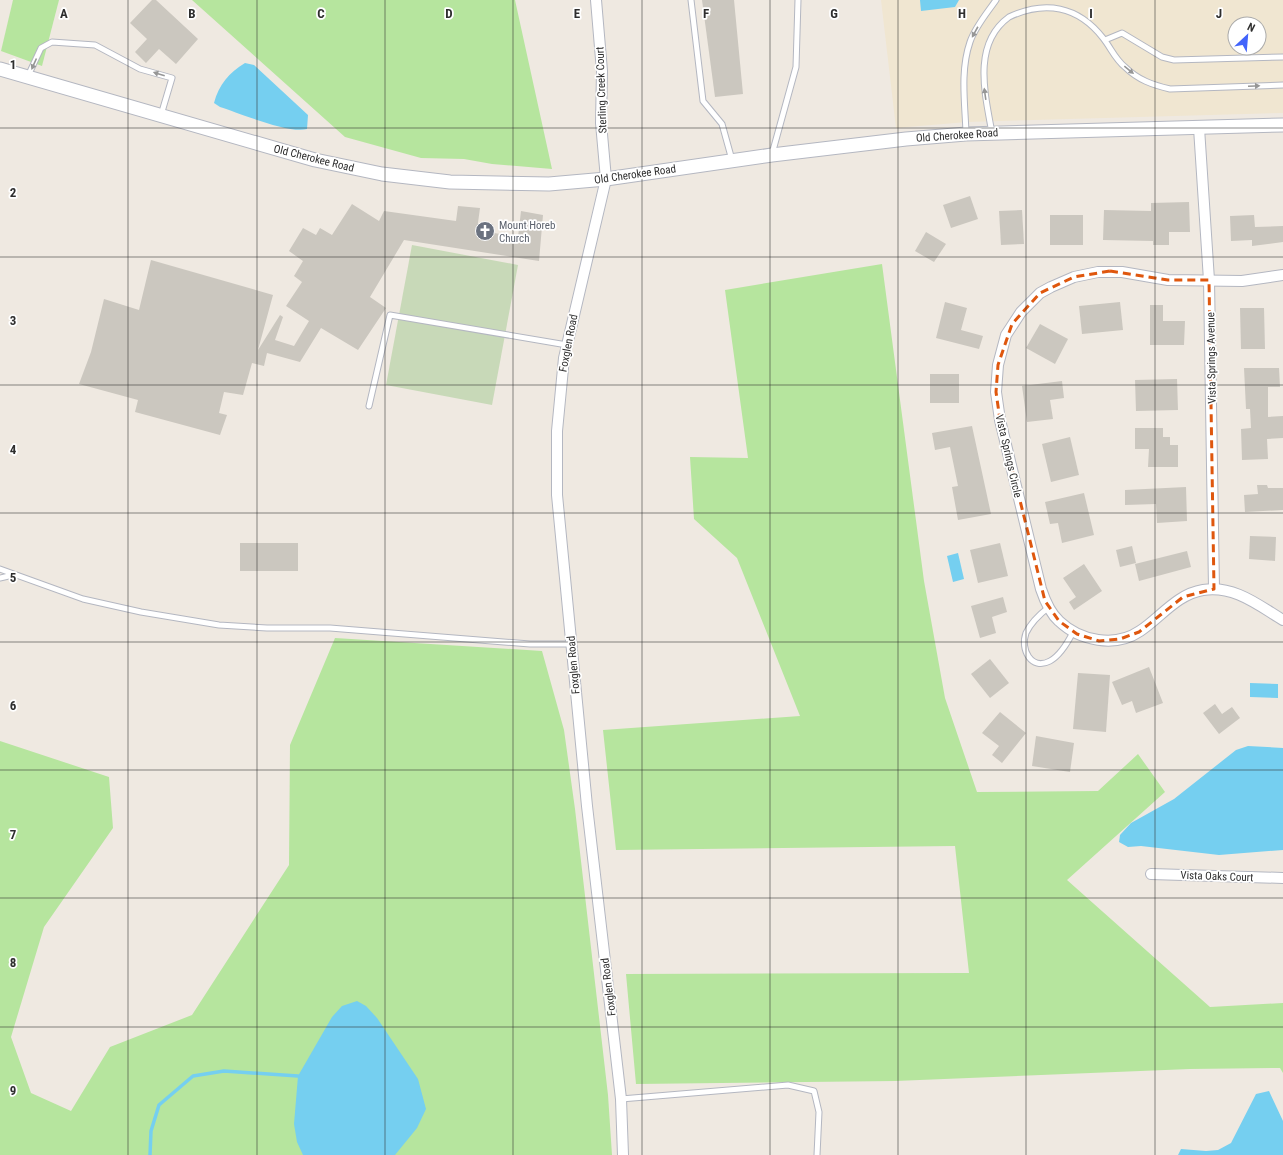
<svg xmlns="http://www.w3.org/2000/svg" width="1283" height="1155" font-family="'Roboto Condensed',sans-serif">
<rect width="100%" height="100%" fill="#efe9e1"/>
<path fill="#f0e6d1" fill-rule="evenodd" d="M881,0H1283V113L967,122L896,128ZM1235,24H1259V48H1235Z"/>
<g fill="#b6e59e">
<path d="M13,0H59L42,66L1,51Z"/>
<path d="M192,0H515L552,169L492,164L464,159L421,158L345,137Z"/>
<path d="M882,264L924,581L945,698L977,792L1098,791L1138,754L1165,792L1067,880L1210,1007L1283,1003V1073L1280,1068L1190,1069L895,1081L636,1084L626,974L969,973L955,846L616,850L603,730L800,716L737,558L694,519L690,457L748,458L725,290Z"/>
<path d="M335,638L542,651L564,730L575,809L608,1095L612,1155H0V741L109,777L113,828L44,927L11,1037L31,1093L71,1111L110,1047L192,1015L289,865L290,745Z"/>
</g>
<path fill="#c8d9b8" d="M412,245L518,265L492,405L386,385Z"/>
<g fill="#75cff0">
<path d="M920,0H959L955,7L921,11Z"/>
<path d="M245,63L254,65L308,115L307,129C289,134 239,113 220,107L214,103C219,84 229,73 245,63Z"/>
<path d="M958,553L964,579L953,582L947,556Z"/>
<path d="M1250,683L1278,684V698L1250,697Z"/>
<path d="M1248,746L1283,748V850L1219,855L1141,846L1128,847L1119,842L1120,835L1131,823L1174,799L1236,750Z"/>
<path d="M357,1001L366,1006L377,1018L418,1079L426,1109L417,1128L395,1155H303L297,1142L294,1124L298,1076L332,1017L342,1006Z"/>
<path d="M1269,1091L1283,1121V1155H1178L1181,1149L1206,1151L1218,1150L1231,1143L1256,1094Z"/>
</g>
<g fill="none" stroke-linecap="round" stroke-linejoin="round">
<path stroke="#75cff0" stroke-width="3.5" d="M150,1155L151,1131L159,1105L193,1076L224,1071L298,1076"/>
</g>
<g fill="#cbc7bf">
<path d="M152,0H156L198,39L176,64L159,49L146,63L135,52L147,39L130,23Z"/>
<path d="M702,0H734L743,94L715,97Z"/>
<path d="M970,196L978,219L951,228L943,205Z"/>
<path d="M1189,202L1190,232H1169V245H1153V241L1103,240L1104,210L1151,211V203Z"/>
<path d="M352,204L379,221L384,211L456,221L458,206L480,208L477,230L518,237L521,211L543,215L539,261L404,240L370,297L386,308L358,350L321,328L300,362L267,353L264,366L252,363L243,395L224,392L219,413L227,415L220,435L135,412L138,400L79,384L91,352L104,299L139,310L151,260L273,295L258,350L280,315L283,317L275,340L294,346L309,321L286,306L302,282L294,276L303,261L289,251L303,228L316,235L320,228L332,235Z"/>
<path d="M1022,210L1024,244L1001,245L999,211Z"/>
<rect x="1050" y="215" width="33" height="30"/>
<path d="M1254,215L1255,227L1283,226V242L1252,246V240L1231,241L1230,216Z"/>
<path d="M926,232L946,244L934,262L915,251Z"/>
<path d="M945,302L967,308L961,330L983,336L979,349L936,338Z"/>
<path d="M1120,302L1123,330L1082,334L1079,306Z"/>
<path d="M1150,305H1163V321H1185L1184,345H1150Z"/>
<path d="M1240,308H1264L1265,349H1241Z"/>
<path d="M1040,324L1068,339L1055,364L1026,348Z"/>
<path d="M1244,368H1279L1280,387H1268V417L1283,416V438L1267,439L1268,459L1242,460L1241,429L1251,428L1250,409H1246Z"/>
<rect x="930" y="374" width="29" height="29"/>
<path d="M1177,379L1178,410L1136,411L1135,380Z"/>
<path d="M1062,381L1064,398L1050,400L1053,419L1027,422L1022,386Z"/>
<path d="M972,426L991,514L958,520L952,487L958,486L950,447L935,450L932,433Z"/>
<path d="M1135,428H1163V437H1170V445H1178V467H1148L1149,449H1135Z"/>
<path d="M1070,437L1079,475L1051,482L1042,444Z"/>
<path d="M1257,485H1267L1268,488H1283V510L1245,512L1244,495L1258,494Z"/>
<path d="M1186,487L1187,521L1157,523L1156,504L1125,505V490Z"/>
<path d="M1084,493L1094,535L1062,543L1058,523L1050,524L1045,502Z"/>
<path d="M1250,536L1276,537L1275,561L1249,559Z"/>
<rect x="240" y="543" width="58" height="28"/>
<path d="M1000,543L1008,576L978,583L970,550Z"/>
<path d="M1132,546L1136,563L1120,567L1116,550Z"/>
<path d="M1187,551L1191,567L1139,581L1135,564Z"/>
<path d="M1084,564L1102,591L1074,610L1069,602L1076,597L1063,578Z"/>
<path d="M1003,597L1007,612L992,617L996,633L980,638L971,606Z"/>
<path d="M990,659L1009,683L990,698L971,674Z"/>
<path d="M1149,667L1163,703L1136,713L1132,701L1122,705L1112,682Z"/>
<path d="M1078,673L1110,675L1106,732L1073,729Z"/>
<path d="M1215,704L1222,714L1232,707L1240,718L1219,734L1203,713Z"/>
<path d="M1000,712L1026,733L1002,763L992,755L999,746L982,733Z"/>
<path d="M1036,736L1074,743L1070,772L1032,766Z"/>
</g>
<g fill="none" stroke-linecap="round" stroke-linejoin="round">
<defs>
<g id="service">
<path d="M691,0L703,101L722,124L732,160"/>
<path d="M1105,40L1122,33L1162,57L1174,60L1283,57"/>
<path d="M28,76L41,48L52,42L95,45L140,69L172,78L161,115"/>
<path d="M966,133C965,103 960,71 970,42C975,27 987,13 996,0"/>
<path d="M992,133C985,94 972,44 1009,17C1045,0 1078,6 1103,38C1111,48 1115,59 1125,67C1138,80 1153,85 1170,89L1283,85"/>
<path d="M772,154L796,67L798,0"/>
<path d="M369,406L390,315L567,345"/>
<path d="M0,569L83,599L141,612L219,625L267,628H330L530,644H571"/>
<path d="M0,578L13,575"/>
<path d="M1049,607C1040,614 1031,622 1026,633C1020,649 1031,671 1050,661C1061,655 1068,642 1073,632"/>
<path d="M621,1099L788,1085L814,1091L819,1112L817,1155"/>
</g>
<g id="minor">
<path d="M596,0L602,71L601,123L606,179L564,358L557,431V495L587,806L621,1099L623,1155"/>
<path d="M1199,128L1209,280L1214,589"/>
<path d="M1283,275L1242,281L1168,280L1122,272H1098L1074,277L1051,287L1040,293L1021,312L1006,335L998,365L996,392L1000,420L1041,589C1045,601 1050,613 1059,621C1080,641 1115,648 1140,631C1160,618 1177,594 1203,590C1234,585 1258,605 1283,620"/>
<path d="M1151,874L1283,878"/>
</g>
<path id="tertiary" d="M0,69L315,160L382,174L450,182L549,184L606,179L772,155L906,139L966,134L1283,125"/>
</defs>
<use href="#service" stroke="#b4b7c1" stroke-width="7"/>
<use href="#minor" stroke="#b4b7c1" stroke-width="12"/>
<use href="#tertiary" stroke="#b4b7c1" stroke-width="15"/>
<use href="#service" stroke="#fff" stroke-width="5"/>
<use href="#minor" stroke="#fff" stroke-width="10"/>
<use href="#tertiary" stroke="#fff" stroke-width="13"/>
</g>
<defs><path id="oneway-solid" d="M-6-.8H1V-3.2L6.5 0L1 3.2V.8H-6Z"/></defs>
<g fill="#969696">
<use href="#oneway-solid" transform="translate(975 32) rotate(119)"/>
<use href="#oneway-solid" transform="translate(34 64) rotate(114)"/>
<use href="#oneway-solid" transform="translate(1129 70) rotate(39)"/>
<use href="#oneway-solid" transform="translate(159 74) rotate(-163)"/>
<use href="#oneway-solid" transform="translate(1254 86) rotate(-2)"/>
<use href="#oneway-solid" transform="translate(985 94) rotate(-98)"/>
</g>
<path fill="none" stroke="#df570e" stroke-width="3" stroke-dasharray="8 5" stroke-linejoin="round" d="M1110,271L1168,280H1209L1214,589L1183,597L1139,632L1120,639L1099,641L1077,634L1059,621L1045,601L1000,420L996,392L998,365L1012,324L1040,293L1074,277Z"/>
<path fill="none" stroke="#2e2e2e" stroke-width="1" stroke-opacity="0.55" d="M128,0V1155M257,0V1155M385,0V1155M513,0V1155M642,0V1155M770,0V1155M898,0V1155M1026,0V1155M1155,0V1155M0,128H1283M0,257H1283M0,385H1283M0,513H1283M0,642H1283M0,770H1283M0,898H1283M0,1027H1283"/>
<defs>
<symbol id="church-disc" viewBox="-11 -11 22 22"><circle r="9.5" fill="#6b7280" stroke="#fff"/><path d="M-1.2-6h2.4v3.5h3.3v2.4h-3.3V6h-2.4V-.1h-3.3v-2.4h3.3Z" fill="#fff"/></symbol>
</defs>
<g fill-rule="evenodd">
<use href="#church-disc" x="474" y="220" width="22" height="22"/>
</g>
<g text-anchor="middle" stroke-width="3.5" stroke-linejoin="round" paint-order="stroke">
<g font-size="11" fill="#2e2e2e" stroke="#fff">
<text transform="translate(601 90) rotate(-92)" y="4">Sterling Creek Court</text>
<text transform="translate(957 135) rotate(-4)" y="4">Old Cherokee Road</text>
<text transform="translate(314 158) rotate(14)" y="4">Old Cherokee Road</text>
<text transform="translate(635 174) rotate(-8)" y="4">Old Cherokee Road</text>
<text transform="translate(568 343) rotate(-79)" y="4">Foxglen Road</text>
<text transform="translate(1211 358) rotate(-91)" y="4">Vista Springs Avenue</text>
<text transform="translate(1009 456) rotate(77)" y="4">Vista Springs Circle</text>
<text transform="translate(573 665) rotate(-95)" y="4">Foxglen Road</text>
<text transform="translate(1217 876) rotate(2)" y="4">Vista Oaks Court</text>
<text transform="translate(608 987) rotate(-97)" y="4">Foxglen Road</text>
</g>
<g font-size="11" fill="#5b616d" stroke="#fff" text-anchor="start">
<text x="499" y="229">Mount Horeb<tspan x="499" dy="13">Church</tspan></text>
</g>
</g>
<g font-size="13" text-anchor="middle" font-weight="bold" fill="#2e2e2e" stroke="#fff" stroke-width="3.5" stroke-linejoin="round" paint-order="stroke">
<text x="64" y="18">A</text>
<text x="192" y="18">B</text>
<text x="321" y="18">C</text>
<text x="449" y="18">D</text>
<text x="577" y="18">E</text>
<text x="706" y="18">F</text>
<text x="834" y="18">G</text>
<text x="962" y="18">H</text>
<text x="1091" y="18">I</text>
<text x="1219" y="18">J</text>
<text x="13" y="69">1</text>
<text x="13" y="197">2</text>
<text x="13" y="325">3</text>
<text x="13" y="454">4</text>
<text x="13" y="582">5</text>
<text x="13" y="710">6</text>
<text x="13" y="839">7</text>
<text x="13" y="967">8</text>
<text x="13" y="1095">9</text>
</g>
<g transform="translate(1247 36) rotate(26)"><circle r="19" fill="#ffffff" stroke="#ababab"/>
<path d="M0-3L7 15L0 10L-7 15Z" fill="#4264fb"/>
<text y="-6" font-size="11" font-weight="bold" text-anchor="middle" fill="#2e2e2e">N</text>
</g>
</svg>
